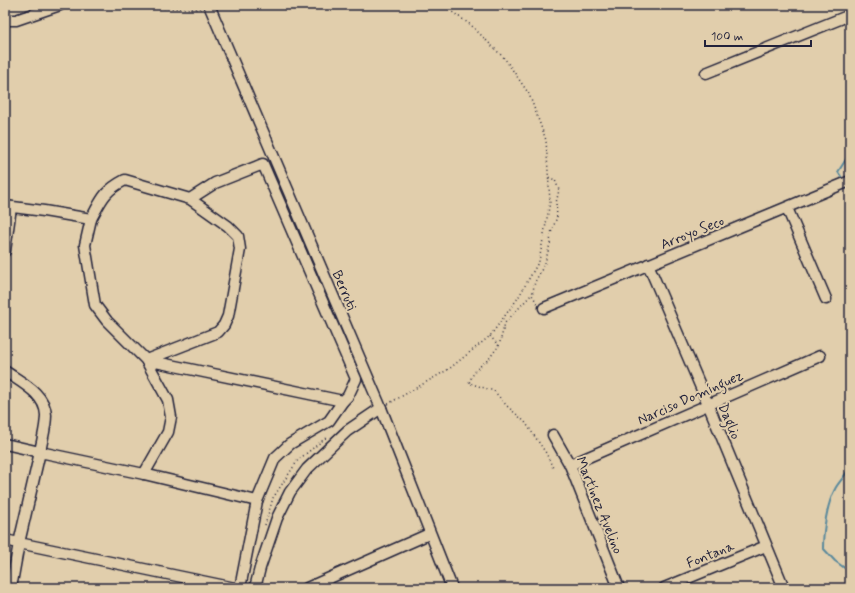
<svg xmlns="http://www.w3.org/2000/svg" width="855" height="593" font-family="Mynerve,sans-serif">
<rect width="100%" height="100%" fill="#e1ceac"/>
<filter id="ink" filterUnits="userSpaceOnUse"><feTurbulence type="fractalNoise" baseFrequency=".025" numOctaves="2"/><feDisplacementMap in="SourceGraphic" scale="8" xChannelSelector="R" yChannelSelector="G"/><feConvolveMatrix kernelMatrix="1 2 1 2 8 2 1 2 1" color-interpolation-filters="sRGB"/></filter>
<g filter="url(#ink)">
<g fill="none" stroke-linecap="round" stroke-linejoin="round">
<g stroke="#5a899c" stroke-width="2">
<path d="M844,181L838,172L850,153"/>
<path d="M847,186L850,192"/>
<path d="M850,465C848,474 839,481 835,489C827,504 823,531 823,548L835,561L850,572"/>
</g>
<defs>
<g id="minor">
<path d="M209,5L381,408L452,588"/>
<path d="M5,20H16L60,5"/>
<path d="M706,73L850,15"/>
<path d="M5,206L44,211L91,219C102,199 104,191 125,180L190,199L228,226L238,236L240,249L228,316L224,325L218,332L146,360L343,401L348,396L356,379L263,164L215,183L190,199"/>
<path d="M787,208L826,299"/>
<path d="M91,219L85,245L95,305L107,321L146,360L168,400L171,417L168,432L144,474"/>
<path d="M5,251L11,207"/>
<path d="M648,264L708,404L784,588"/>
<path d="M544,308L850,181"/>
<path d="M5,371C20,382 45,393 46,415C46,427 42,440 40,452L5,444"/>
<path d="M553,435L570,465L619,588"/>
<path d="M570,465L820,356"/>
<path d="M5,540L19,543L11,588"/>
<path d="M235,588L19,543L40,452L144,474L257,501"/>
<path d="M240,588L257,501L275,458L290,444L329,421L343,401"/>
<path d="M255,588L260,568L277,518L290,492L307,469L347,431L381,408"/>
<path d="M307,588L429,534"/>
<path d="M664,588L766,546"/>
</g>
</defs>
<use href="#minor" stroke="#22223b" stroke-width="13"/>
<g stroke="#22223b" stroke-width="1.5" stroke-dasharray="1 3" stroke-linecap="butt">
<path d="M124,5L132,7L201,9"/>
<path d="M537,303L532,295L535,282L545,263L550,244L551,233L557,217L556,203L559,190L555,180L548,177"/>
<path d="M490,336L499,346C495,350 492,355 489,359C479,367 474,370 469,383L494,391L507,406L525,422L546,453L553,468"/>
<path d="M499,346L505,323L531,295"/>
<path d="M388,404L449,369L490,336L518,298L539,261L550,202L546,140L529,94L505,59L471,25L442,5"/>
<path d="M265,525L273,498L298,460L327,437"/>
</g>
<use href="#minor" stroke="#e1ceac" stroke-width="10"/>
</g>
</g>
<g text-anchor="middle" stroke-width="4" stroke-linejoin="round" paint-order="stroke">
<g font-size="14" fill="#22223b" stroke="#e1ceac">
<text transform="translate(692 232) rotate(-22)" y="5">Arroyo Seco</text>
<text transform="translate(345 290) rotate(67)" y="5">Berruti</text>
<text transform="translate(690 397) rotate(-24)" y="5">Narciso Domínguez</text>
<text transform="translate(730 421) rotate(68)" y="5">Daglio</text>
<text transform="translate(600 505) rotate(68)" y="5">Martínez Avelino</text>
<text transform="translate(710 554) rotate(-22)" y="5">Fontana</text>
</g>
</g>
<rect width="855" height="593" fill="none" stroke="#e1ceac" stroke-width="20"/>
<rect x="10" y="10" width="835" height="573" fill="none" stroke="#22223b" stroke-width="1.5" filter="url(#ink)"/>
<path d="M705 40v6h106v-6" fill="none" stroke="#22223b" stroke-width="2"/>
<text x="711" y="40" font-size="12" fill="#22223b" stroke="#e1ceac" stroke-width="3" paint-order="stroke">100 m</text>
</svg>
